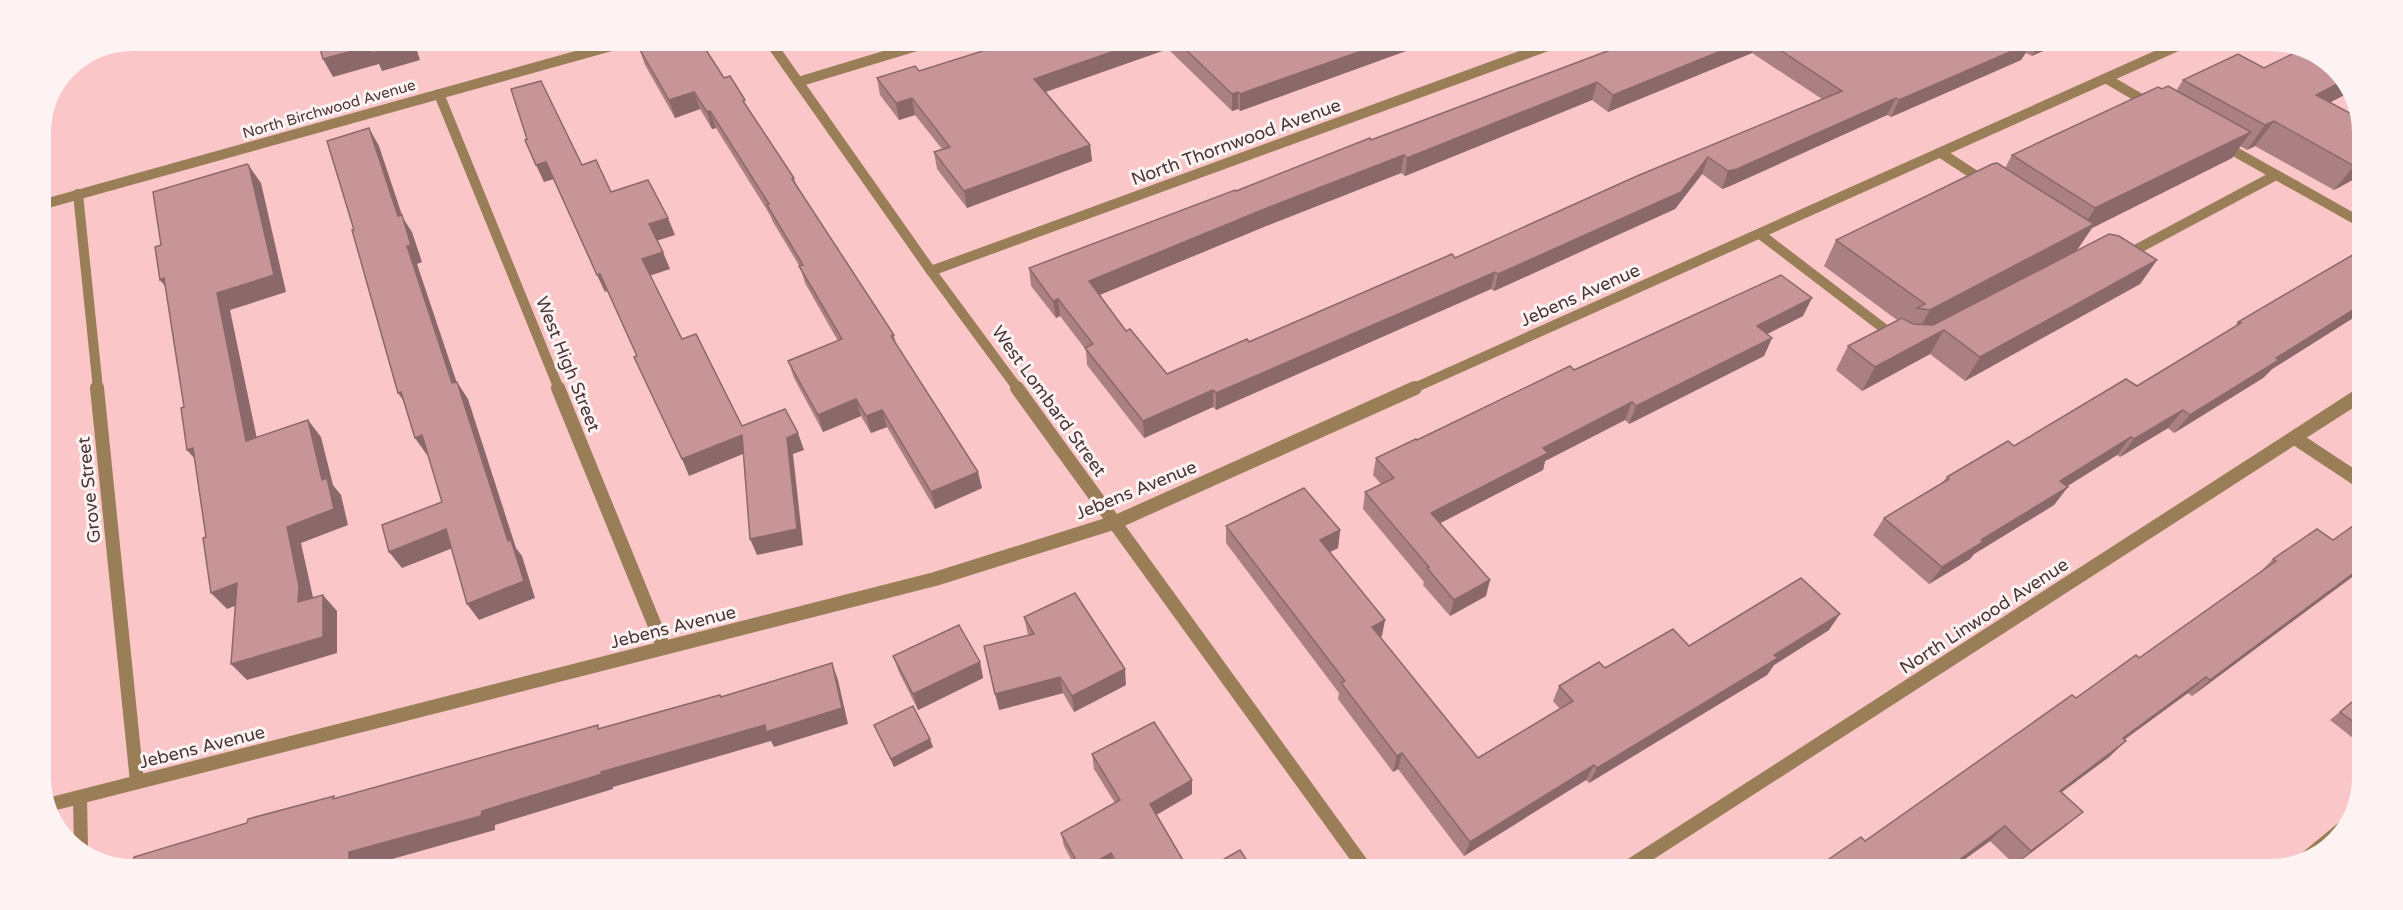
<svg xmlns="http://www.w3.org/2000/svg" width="2403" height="910" font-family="'Varela Round',sans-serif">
<rect width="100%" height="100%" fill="#fac6c8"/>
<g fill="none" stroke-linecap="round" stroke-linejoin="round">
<g stroke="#997e58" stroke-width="10">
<path d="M2107,79L2150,104"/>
<path d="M2223,145L2362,223"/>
<path d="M1941,153L1984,181"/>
<path d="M1760,234L1895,337"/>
<path d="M2126,255L2276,175"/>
</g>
<g stroke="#997e58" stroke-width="14">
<path d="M2295,438L2360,481"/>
<path d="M80,797L81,849"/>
<path d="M2308,857L2342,829"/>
</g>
<g stroke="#997e58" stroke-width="10">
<path d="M770,42L931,271L1018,389"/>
<path d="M798,82L930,42"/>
<path d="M439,94L559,389"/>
<path d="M78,194L98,389"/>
<path d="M41,205L626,42"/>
<path d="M931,271L1553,44"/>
<path d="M1412,389L2180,45"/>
</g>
<g stroke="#997e58" stroke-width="14">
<path d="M97,388L137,782"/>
<path d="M558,388L664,648"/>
<path d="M1017,388L1364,867"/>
<path d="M48,805L935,579L1116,522L1415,388"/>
<path d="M1627,868L2360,395"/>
</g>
</g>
<g fill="#ab8082" fill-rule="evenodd">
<path d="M1008,43H1428L1240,111L1238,109L1232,111L1168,49L1046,92L1090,145L1092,161L967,208L937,169L934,152L942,149L915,115L899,120L880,95L877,78L919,71Z"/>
<path d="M1626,44H1837L1844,49L1854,44L2056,45L2032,56L2026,53L2021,60L1891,117L1887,115L1730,186L1722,189L1702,174L1675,209L1494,291L1491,289L1216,410L1213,407L1144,438L1087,365L1086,350L1060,316L1056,318L1031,286L1029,268L1236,191ZM1752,53L1822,99L1455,258L1167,374L1126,331L1099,295L1266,226L1401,173L1405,176L1592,100L1608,112Z"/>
<path d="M639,48L724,78L747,107L794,178L796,184L894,335L896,344L982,488L935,509L887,427L871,433L861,416L823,432L794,378L788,361L838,341L805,283L800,267L773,222L770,215L716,128L712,129L700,109L675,118L645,65Z"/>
<path d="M2264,68L2344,76L2350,92L2330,102L2362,175L2334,190L2255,146L2247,150L2240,146L2232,158L2092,228L2077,250L2157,260L2140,284L1965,381L1930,354L1862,391L1836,370L1848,346L1897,320L1824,266L1836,240L2005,168L2012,155L2162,89L2176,91L2183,80Z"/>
<path d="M2361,250V313L2272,369L2263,378L2174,433L2168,428L2120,457L2117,455L2067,486L2054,505L1974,554L1970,559L1929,584L1873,535L1884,518L1942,483L1947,477L2014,446L2137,386L2234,328L2238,322Z"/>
<path d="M1803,316L1767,334L1772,338L1764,356L1629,424L1625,420L1545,461L1543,470L1440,523L1486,596L1450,616L1423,585L1424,582L1363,509L1365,492L1381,484L1373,475L1376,458L1574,370Z"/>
<path d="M2360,521L2359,575L2357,573L2192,696L2188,693L2124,740L2109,757L2062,792L2066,826L2015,865L1990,841L1951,869L1816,868L1865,841L2076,698L2139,658L2260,572L2273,559L2333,540Z"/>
<path d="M1226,526L1340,530L1338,548L1330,552L1382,636L1380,637L1478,758L1560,709L1553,701L1559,686L1605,668L1689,646L1829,630L1774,665L1767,675L1589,783L1586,780L1464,856L1398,769L1393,772L1338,699L1339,693L1226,543Z"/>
<path d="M1024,617L1126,685L1074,712L1063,693L999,710L1028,635Z"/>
<path d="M893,656L980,662L983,678L918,710L899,672Z"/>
<path d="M2358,697V742L2330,720Z"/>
<path d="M874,725L933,747L894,767Z"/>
<path d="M1092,754L1192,780V794L1156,815L1187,867H1075L1064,846L1061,833L1115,803L1094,769Z"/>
</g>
<g fill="#8b686a">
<path d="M414,41L420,60L382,71L379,64L333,77L323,59L370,46Z"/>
<path d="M1137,43H1168V49L1036,95L1034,79Z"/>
<path d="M1384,43H1428L1240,111V94Z"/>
<path d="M1738,44H1755L1752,53L1608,112L1613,95Z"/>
<path d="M2026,45H2030L2021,60L1891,117L1899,100Z"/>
<path d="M2038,45H2056L2032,56Z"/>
<path d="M2345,80L2350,92L2297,120L2316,95Z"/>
<path d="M1597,82L1592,100L1405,176L1407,158Z"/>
<path d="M694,92L700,109L675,118L669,100Z"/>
<path d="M1238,92V109L1232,111V94Z"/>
<path d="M912,98L915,115L899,120L896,103Z"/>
<path d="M1896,98L1887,115L1730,186L1722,189L1728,171Z"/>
<path d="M710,111L716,128L712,129L707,112Z"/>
<path d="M2274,121L2255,146L2247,150L2265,125Z"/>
<path d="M369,128L379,146L403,218L412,232L422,262L417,264L463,401L452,383L407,246L398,216Z"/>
<path d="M2251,132L2232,158L2092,228L2077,250L1915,336L1930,310L2080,232L2095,208Z"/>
<path d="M1090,145L1092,161L967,208L964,191Z"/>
<path d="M1404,155L1401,173L1266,226L1090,299L1089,281L1267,208Z"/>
<path d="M1708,157L1702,174L1675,209L1494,291L1498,274Z"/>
<path d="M2362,161V175L2334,190L2354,166Z"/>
<path d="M546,162L554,179L544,182L536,165Z"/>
<path d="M249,166L261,183L286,292L230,310L261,458L246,441L217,293Z"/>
<path d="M668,218L675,235L656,241L649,224Z"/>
<path d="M663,252L670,269L649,276L642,259Z"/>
<path d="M2157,260L2140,284L1965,381L1980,357Z"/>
<path d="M1495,272L1491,289L1216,410V393Z"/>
<path d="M600,274L607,291L605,292L597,275Z"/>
<path d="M164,278L174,297L160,280Z"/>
<path d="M1812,298L1803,316L1749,343L1757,326Z"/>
<path d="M1058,299L1060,316L1056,318L1053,301Z"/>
<path d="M2361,305V313L2272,369L2263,378L2174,433L2190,415L2276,358Z"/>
<path d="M1944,330L1930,354L1862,391L1875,367Z"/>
<path d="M1772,338L1764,356L1629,424L1636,406Z"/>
<path d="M457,382L468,399L516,548L522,556L535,598L479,620L467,604L508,541Z"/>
<path d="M1213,390V407L1144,438L1143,421Z"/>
<path d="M401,392L410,410L398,393Z"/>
<path d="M856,399L861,416L823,432L818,415Z"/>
<path d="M1632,402L1625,420L1545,461L1543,470L1427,530L1431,513L1543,448Z"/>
<path d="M882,410L887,427L871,433L866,416Z"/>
<path d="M2183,410L2168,428L2120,457L2134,439Z"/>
<path d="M308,420L321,437L333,485L341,495L348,525L301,543L314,602H298L287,527L322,480Z"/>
<path d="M798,433L804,450L793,454L803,545L757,555L750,539L787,438Z"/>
<path d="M422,435L434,452L427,455L415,438Z"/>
<path d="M742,435L748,452L689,476L682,459Z"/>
<path d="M2131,437L2117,455L2047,499L2060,481Z"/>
<path d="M193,448L202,467L187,450Z"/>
<path d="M978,472L982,488L935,509L931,492Z"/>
<path d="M2068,487L2054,505L1974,554L1970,559L1929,584L1942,567L1981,540Z"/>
<path d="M446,529L458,546L402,568L389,552Z"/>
<path d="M1340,530L1338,548L1318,558L1320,540Z"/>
<path d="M2359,569V572L2192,696L2210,680Z"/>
<path d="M1490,580L1486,596L1450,616L1454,600Z"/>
<path d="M237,583L252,599L227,609L211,593Z"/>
<path d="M323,595L337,611V653L247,680L231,664Z"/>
<path d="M1840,614L1829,630L1774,665L1767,675L1589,783L1597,768Z"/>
<path d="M1385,620L1382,636L1369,643L1372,627Z"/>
<path d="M980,662L983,678L918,710L913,694Z"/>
<path d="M832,663L838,680L848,724L774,747L771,741L613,787V789L495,825V830L371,865H349V852L601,772Z"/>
<path d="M1125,669L1126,685L1074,712L1072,696Z"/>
<path d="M1060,677L1063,693L999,710L995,694Z"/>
<path d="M2206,677L2188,693L2106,753L2123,738Z"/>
<path d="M930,739L933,747L894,767L891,759Z"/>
<path d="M2126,741L2109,757L2044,805L2060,791Z"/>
<path d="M1402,753L1398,769L1393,772L1397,756Z"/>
<path d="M1594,765L1586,780L1464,856L1470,842Z"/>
<path d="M1192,780V794L1151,818L1150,804Z"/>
<path d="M2083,812L2066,826L2015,865L2031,851Z"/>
<path d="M2005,826L1990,841L1951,869H1947Z"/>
<path d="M1111,853L1113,866L1112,867H1087Z"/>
</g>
<g fill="#c79597" stroke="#8b686a" stroke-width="1.5">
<path d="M318,41H411V42L372,53L370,46L323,59Z"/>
<path d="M660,42H701L724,78L730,76L745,100L743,101L794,178L792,179L894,335L891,336L978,472L931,492L882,410L866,416L856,399L818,415L788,361L842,339L799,266L803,265L767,205L769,204L710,111L707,112L694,92L669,100L639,48Z"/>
<path d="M1008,43H1137L1034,79L1090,145L964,191L934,152L950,147L912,98L896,103L877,78L915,66L919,71Z"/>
<path d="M1179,43H1384L1240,94L1238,92L1232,94Z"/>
<path d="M1626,44H1738L1613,95L1597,82L1407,158L1404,155L1267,208L1089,281L1126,331L1130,329L1167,374L1247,339L1249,342L1452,254L1455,258L1637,176L1842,91L1771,44H1837L1844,49L1854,44L2026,45L1899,100L1896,98L1737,169L1728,171L1708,157L1681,192L1498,274L1495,272L1216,393L1213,390L1143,421L1085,348L1093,344L1058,299L1053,301L1029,268L1235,190L1236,191L1370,138L1371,140Z"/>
<path d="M2304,48L2344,76L2345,80L2316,95L2359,118L2362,125V161L2354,166L2274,121L2265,125L2183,80L2238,54L2264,68Z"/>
<path d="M541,81L582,165L596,160L611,192L648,180L668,218L649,224L663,252L642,259L682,339L696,334L742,426L785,409L798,433L787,438L797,529L750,539L742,435L682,459L634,357L637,356L600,274L597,275L546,162L536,165L525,140L527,139L511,89Z"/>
<path d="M2168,86L2251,132L2095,208L2012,155L2158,87L2162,89Z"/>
<path d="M369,128L398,216L402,215L411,245L407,246L452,383L457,382L508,541L511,540L524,581L467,604L446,529L389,552L382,525L442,502L422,435L415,438L401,392L398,393L352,230H354L327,141Z"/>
<path d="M1997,163L2094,224L1930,310L1917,308L1925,304L1836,240L1992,164Z"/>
<path d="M247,164L249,166L274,275L217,293L246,441L308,420L322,480L327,478L334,509L287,527L299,586L298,602L323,595V637L231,664L237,583L211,593L203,538L206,537L193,448L187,450L181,408L184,407L164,278L160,280L155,247L161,245L153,192Z"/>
<path d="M2109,234L2119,236L2157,260L1980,357L1944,330L1875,367L1848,346L1902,318L1913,324L1933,325Z"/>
<path d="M2361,250V305L2276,358L2279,360L2190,415L2183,410L2134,439L2131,437L2060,481L2068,487L1981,540L1983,542L1942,567L1884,518L1949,479L1947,477L2008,441L2014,446L2126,379L2137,386L2241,323L2238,322Z"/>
<path d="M1781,275L1812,298L1757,326L1772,338L1636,406L1632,402L1543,448L1548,453L1431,513L1490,580L1454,600L1427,568L1429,567L1365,492L1394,478L1376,458L1416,439L1417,440L1570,366L1574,370Z"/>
<path d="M1304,488L1340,530L1320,540L1385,620L1372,627L1478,758L1573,701L1559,686L1599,662L1605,668L1673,629L1689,646L1801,578L1840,614L1774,655L1778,658L1597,768L1594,765L1470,842L1402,753L1397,756L1341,683L1345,681L1226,526Z"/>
<path d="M2360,521L2359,569L2210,680L2206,677L2123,738L2126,741L2060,791L2083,812L2031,851L2005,826L1947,869L1816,868L1861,837L1865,841L2072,695L2076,698L2136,655L2139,658L2276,561L2273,559L2317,529L2333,540Z"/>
<path d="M1075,593L1125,669L1072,696L1060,677L995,694L984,646L1034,634L1024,617Z"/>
<path d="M959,625L980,662L913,694L893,656Z"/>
<path d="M832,663L842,708L766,732L765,725L601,772L602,774L482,811L481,816L349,852V865H133L134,857L247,823L248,819L334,796L333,799L598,725V729L720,695L721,697Z"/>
<path d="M2358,697V725L2340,712Z"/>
<path d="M913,706L930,739L891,759L874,725Z"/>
<path d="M1154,722L1192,780L1150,804L1187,867H1119L1111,853L1087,867H1080L1061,833L1120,800L1092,754Z"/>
<path d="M1240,850L1251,867H1210Z"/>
</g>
<g text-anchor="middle" stroke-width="6" stroke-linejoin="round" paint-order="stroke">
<g font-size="15" fill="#4c3738" stroke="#fef3f3">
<text transform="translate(329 109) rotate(-16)" y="5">North Birchwood Avenue</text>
</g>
<g font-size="18" fill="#4c3738" stroke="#fef3f3">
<text transform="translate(1236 142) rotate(-20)" y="6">North Thornwood Avenue</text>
<text transform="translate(1580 295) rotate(-24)" y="6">Jebens Avenue</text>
<text transform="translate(568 364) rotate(68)" y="6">West High Street</text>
<text transform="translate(1049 401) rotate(54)" y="6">West Lombard Street</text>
<text transform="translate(89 490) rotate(-96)" y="6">Grove Street</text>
<text transform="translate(1136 490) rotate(-22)" y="6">Jebens Avenue</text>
<text transform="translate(1984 616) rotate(-33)" y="6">North Linwood Avenue</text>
<text transform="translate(673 627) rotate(-14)" y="6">Jebens Avenue</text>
<text transform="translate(202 747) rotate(-14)" y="6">Jebens Avenue</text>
</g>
</g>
<path d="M0 0H2403V910H0ZM132 51H2271A81 81 0 0 1 2352 132V778A81 81 0 0 1 2271 859H132A81 81 0 0 1 51 778V132A81 81 0 0 1 132 51Z" fill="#fef3f3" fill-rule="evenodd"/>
</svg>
